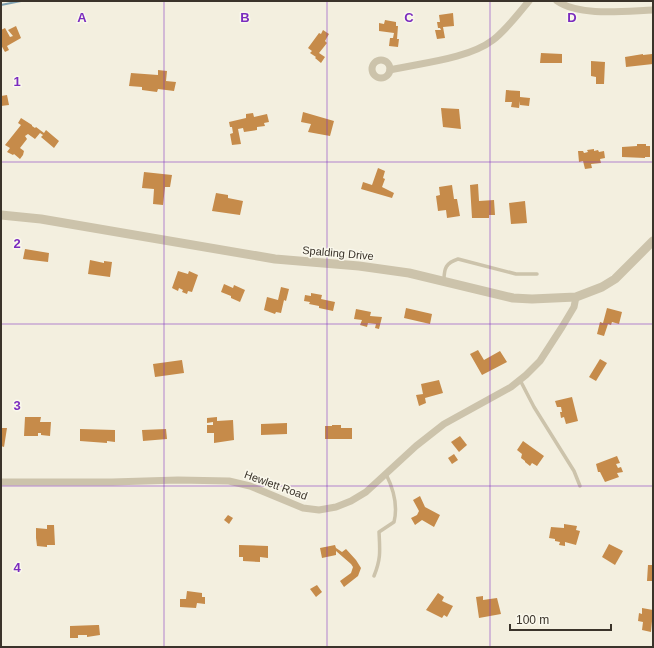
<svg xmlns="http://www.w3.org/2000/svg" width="654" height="648" font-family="Arial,sans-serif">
<rect width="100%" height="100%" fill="#f3efdf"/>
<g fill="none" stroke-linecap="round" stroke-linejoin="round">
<path stroke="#7ea1b1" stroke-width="2" d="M1,5L21,1"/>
</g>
<g fill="#c68b4a">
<path d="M453,13L454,26L443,27L445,38L437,39L435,30H441L440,28H438L437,22H440L439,15Z"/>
<path d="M385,20L396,22V26H398L397,39H399L398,47L389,46L390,38H393L394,33L379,31V23L384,24Z"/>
<path d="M16,26L21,38L7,46L9,50L5,52L1,45V30L5,28L10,37L13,36L8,30Z"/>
<path d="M323,30L329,34L325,41L327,43L319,53L325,57L321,63L315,58L316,57L310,53L312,51L308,48L319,33L321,34Z"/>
<path d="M541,53L562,54V63H540Z"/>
<path d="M643,54V55L652,54L653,64L626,67L625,57Z"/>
<path d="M591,61L605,62L604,84H596V77L591,76Z"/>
<path d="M158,70L167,71L166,81L176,82L174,91L158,89L157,92L142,90V87L129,86L131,73L158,75Z"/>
<path d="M506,90L520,91V97L530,98L529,106L520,105V101L519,108L511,107L512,102H505Z"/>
<path d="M7,95L9,105L1,106V96Z"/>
<path d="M441,108L459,109L461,129L443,127Z"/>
<path d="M303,112L334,121L330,136L308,132L311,124L301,122Z"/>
<path d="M253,113L254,117L267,114L269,122L264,123L265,126L257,127V130L244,132L243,128L238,129L241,144L232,145L230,134L233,133L232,127H230L229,122L246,118V114Z"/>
<path d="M21,118L32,125V126L35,128L36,127L44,133L46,130L59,141L54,148L41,137L43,135L40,133L35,139L28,134L25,136L27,139L20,148L24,151L23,155L20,159L14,154L13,155L7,152L10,148L5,145L21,125L18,123Z"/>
<path d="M637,144H646V146H650V157H645V158L622,157V147L637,146Z"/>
<path d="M594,149V151L598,150L599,152L604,151L605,158L600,159L601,163L591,164L592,168L585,169L583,161L579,162L578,151H583L584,153L588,152L587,150Z"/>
<path d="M378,168L385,171L383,178L385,179L382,187L394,193L392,198L361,189L363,182L372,185Z"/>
<path d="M144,172L172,175L170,187H165L163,205L153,204L154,189L142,188Z"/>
<path d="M478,184L479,201L494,200L495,215H489V218H472L470,185Z"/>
<path d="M452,185L454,199H457L460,216L447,218L446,210L438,211L436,196L440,195L439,187Z"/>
<path d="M216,193L228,195V198L243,201L240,215L212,211Z"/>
<path d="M525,201L527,223L511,224L509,203Z"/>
<path d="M25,249L49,253L48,262L23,259Z"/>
<path d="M90,260L104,263V261L112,262L110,277L88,274Z"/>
<path d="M178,271L188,274L189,271L198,275L192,292L188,291L187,294L182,292L183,290L179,288L178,291L172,288Z"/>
<path d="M224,284L233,288L234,285L245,290L240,302L231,298V296L221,292Z"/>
<path d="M281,287L289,289L286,301L284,300L281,313L276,312L275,314L264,310L267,297L278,300Z"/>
<path d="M311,293L322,295L321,299L335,302L333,311L319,308V306L309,304L310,302L304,301L305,295L311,296Z"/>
<path d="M406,308L432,314L430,324L404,318Z"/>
<path d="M607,308L622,312L619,324L612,322L611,325L608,324L604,336L597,334L600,322L603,323Z"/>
<path d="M356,309L371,312L370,316L382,317L379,329L375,328L376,324L368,323L367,327L360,325L362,320L354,319Z"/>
<path d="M478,350L484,360L500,351L507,362L482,375L470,354Z"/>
<path d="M600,359L607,363L596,381L589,377Z"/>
<path d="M182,360L184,373L155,377L153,364Z"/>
<path d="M439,380L443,393L425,398L426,403L419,406L416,395L423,394L421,384Z"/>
<path d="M572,397L578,421L566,424L564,417L561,418L560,412H562L561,407H557L555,401Z"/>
<path d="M25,417H41L40,422H51L50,436L41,435V433H38V436H24Z"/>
<path d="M217,417V421L233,420L234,440L214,443V433H207V425H213V422L207,423V418Z"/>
<path d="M287,423V434L261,435V424Z"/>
<path d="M332,425H341V428H352V439H325V426H332Z"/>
<path d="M1,428H7L4,447L1,446Z"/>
<path d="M80,429L115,430V442L107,441V443L80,441Z"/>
<path d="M166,429L167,439L143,441L142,430Z"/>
<path d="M460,436L467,445L459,452L451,442Z"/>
<path d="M523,441L544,456L537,466L532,463L530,466L525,462V461L521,458L522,454L517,450Z"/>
<path d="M454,454L458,460L452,464L448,458Z"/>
<path d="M617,456L620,463L616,464L618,468L621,467L623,472L617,473L619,477L605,482L600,472H598L596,464Z"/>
<path d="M420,496L425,507L440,515L434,527L422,520L415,525L411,518L417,515L419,511L413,500Z"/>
<path d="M228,515L233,518L229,524L224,520Z"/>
<path d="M564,524L577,526L576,530L580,531L576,545L565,542V546L559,545L560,542L555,541V539L549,538L551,527L564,528Z"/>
<path d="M47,525H54L55,545H47V547L37,546L36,538V528L47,529Z"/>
<path d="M609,544L623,551L615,565L602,557Z"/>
<path d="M239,545L268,546V558L260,557V562L243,561V557H239Z"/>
<path d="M335,545L336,548L342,552L346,549L356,560L361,568L358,576L344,587L340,581L351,573L353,567L351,564L336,551V555L322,558L320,548Z"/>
<path d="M648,565H653V581H647Z"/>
<path d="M317,585L322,592L316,597L310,589Z"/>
<path d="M187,591L202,593V597H205V604L197,603L196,608L180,607V599H186Z"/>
<path d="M438,593L444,597L442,601L453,606L447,617L444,615L442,618L426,610Z"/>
<path d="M483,596V600L497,598L501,614L479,618L476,597Z"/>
<path d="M642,608L653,610L651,632L642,630L643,622L638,621L639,613L642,614Z"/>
<path d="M97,625H99L100,635L87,637V635H78V638H70V626Z"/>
</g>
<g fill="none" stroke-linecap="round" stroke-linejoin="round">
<g stroke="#ccc3ab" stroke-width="3.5">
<path d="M444,280C444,268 446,263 458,259L516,274H537"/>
<path d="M520,380L534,407L574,471L580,486"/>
<path d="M374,576C381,559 380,551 379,532L394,522C398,506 393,488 386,474"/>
</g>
<g stroke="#ccc3ab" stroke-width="7">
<path d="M557,1C580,17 626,11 653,10"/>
<circle cx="381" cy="69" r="9"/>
<path d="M390,70C421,63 468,59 493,40C507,29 518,14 529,1"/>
<path d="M1,482H112L178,480L229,481L250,486L303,508L319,510L336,507L351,501L366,492L416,446L444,424L511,387L526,375L540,361L562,327L574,307L576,297"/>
</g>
<path stroke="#ccc3ab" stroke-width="9" d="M1,215L41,219L275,259L359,266L409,273L513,298L532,299L576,297L602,287L615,279L653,241"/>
</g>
<path fill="none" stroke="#7b2cbf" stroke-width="1" stroke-opacity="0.55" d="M164,1V647M327,1V647M490,1V647M1,162H653M1,324H653M1,486H653"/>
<g text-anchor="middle" stroke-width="3" stroke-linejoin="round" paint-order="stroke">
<g font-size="11" fill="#3a332a" stroke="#faf8ec">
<text transform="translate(338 253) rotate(5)" y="4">Spalding Drive</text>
<text transform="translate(276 485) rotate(20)" y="4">Hewlett Road</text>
</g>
</g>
<g font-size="13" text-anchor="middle" font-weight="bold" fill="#7b2cbf" stroke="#faf8ec" stroke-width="3" stroke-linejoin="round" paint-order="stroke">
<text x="82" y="22">A</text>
<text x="245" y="22">B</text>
<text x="409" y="22">C</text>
<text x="572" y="22">D</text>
<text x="17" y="86">1</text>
<text x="17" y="248">2</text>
<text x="17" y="410">3</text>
<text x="17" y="572">4</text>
</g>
<rect width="654" height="648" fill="none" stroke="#3a332a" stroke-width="4"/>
<path d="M510 624v6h101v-6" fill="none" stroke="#3a332a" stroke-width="2"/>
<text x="516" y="624" font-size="12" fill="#3a332a" stroke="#faf8ec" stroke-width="3" paint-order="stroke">100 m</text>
</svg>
